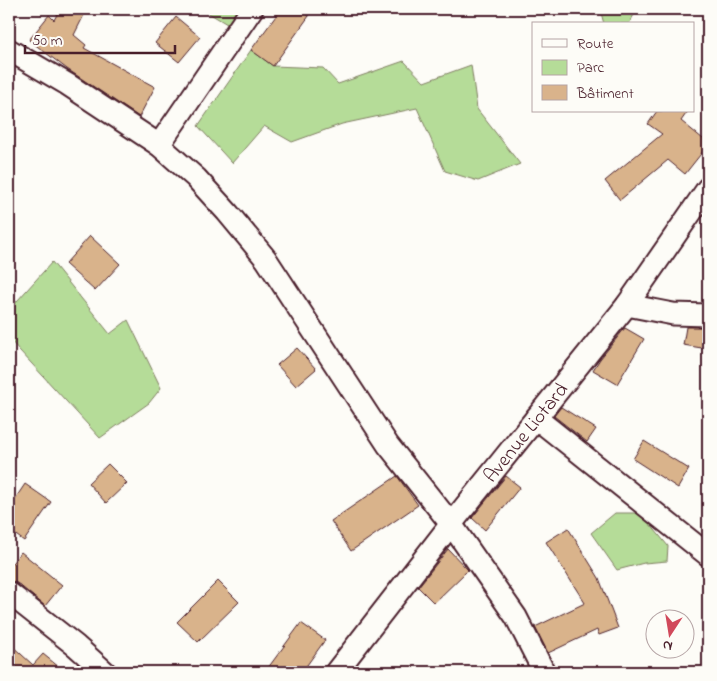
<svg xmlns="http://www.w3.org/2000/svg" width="717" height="681" font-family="'Indie Flower',sans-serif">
<rect width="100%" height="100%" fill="#fdfcf7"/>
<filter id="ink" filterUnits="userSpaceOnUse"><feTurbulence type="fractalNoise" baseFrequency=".02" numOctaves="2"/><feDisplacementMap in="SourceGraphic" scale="10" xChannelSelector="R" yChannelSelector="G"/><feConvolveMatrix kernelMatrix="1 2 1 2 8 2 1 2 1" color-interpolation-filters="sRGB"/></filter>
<g filter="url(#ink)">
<g fill="#b5dc98" stroke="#807e62">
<path d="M202,9H246L232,27Z"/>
<path d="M600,9H637L629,24H604Z"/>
<path d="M664,9H708L689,13Z"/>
<path d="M251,50L273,66L323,68L338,84L404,61L424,82L471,65L477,109L520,164L478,181L445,171L417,108L342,124L292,142L264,126L232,163L198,126Z"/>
<path d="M52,262L110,334L128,320L161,388L149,403L100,438L9,339V310Z"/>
<path d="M615,513H641L668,546L667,561L644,563L617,570L591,533Z"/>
</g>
<g fill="#d9b38b" stroke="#4a1f2b">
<path d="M60,9H87L74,35L86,45L84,48L155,87L139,117L67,69L29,40L49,15L54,20Z"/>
<path d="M281,9H299L309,16L273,66L251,50Z"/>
<path d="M176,17L200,37L179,62L155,43Z"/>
<path d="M657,111H688L681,121L708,143V145L685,174L668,160L620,200L605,181L662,134L648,124Z"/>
<path d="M90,236L120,264L95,291L65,264Z"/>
<path d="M686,327H708V349L683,345Z"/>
<path d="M625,328L644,339L617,384L593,370L600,359Z"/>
<path d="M297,348L316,369L296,386L277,365Z"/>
<path d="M561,407L596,429L587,442L554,416Z"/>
<path d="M644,441L689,469L678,488L633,459Z"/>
<path d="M108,464L127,483L106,503L88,483Z"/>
<path d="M397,476L418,505L351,551L331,521Z"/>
<path d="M506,476L520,487L485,530L472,518Z"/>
<path d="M25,484L51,502L24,541L9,530V508Z"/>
<path d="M568,528L599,578L618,628L599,635L597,630L548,653L535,627L585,603L546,542Z"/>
<path d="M448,549L468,570L434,603L418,587Z"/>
<path d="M21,552L62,585L45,606L17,583L9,581V567Z"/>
<path d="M218,581L239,602L198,642L177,622Z"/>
<path d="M301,623L325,640L302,672H265Z"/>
<path d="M9,643L33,665L43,654L65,672H9Z"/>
</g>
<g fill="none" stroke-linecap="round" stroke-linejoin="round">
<defs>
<g id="minor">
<path d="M9,50L67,84L159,145L196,178L227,212L266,259L388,445L451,524L516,617L544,672"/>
<path d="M159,145L252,9"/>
<path d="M627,305L673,314L708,315"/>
<path d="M536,418L708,555"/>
<path d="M9,593L76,646L105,672"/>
<path d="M336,672L451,524L627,305L708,188"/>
</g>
</defs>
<use href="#minor" stroke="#4a1f2b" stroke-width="25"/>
<use href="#minor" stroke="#fdfcf7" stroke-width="21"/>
</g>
</g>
<g text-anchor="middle" stroke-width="4" stroke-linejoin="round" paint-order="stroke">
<g font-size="20" fill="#4a1f2b" stroke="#fdfcf7">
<text transform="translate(525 432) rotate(-51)" y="7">Avenue Liotard</text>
</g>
</g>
<rect width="717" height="681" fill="none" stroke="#fdfcf7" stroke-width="30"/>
<rect x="15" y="15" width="687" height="651" fill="none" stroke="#4a1f2b" stroke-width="2" filter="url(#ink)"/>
<rect x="532" y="22" width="162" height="90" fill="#fdfcf7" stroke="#b5a4a5"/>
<rect x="542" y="39" width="25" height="8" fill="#fdfcf7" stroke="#b5a4a5"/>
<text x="577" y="48" font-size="15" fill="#4a1f2b">Route</text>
<rect x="542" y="60" width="25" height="15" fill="#b5dc98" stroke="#b5a4a5"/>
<text x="577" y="72" font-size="15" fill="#4a1f2b">Parc</text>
<rect x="542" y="85" width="25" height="15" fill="#d9b38b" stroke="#b5a4a5"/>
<text x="577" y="98" font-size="15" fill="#4a1f2b">Bâtiment</text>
<g transform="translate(670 634) rotate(192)"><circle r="24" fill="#fdfcf7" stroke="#b5a4a5"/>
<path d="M0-4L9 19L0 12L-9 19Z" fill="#d1495b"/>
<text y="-8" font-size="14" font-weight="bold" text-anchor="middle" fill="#4a1f2b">N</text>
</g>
<path d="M25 45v8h150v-8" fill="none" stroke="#4a1f2b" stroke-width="2.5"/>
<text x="32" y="45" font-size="15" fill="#4a1f2b" stroke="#fdfcf7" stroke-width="4" paint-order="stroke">50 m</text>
</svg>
